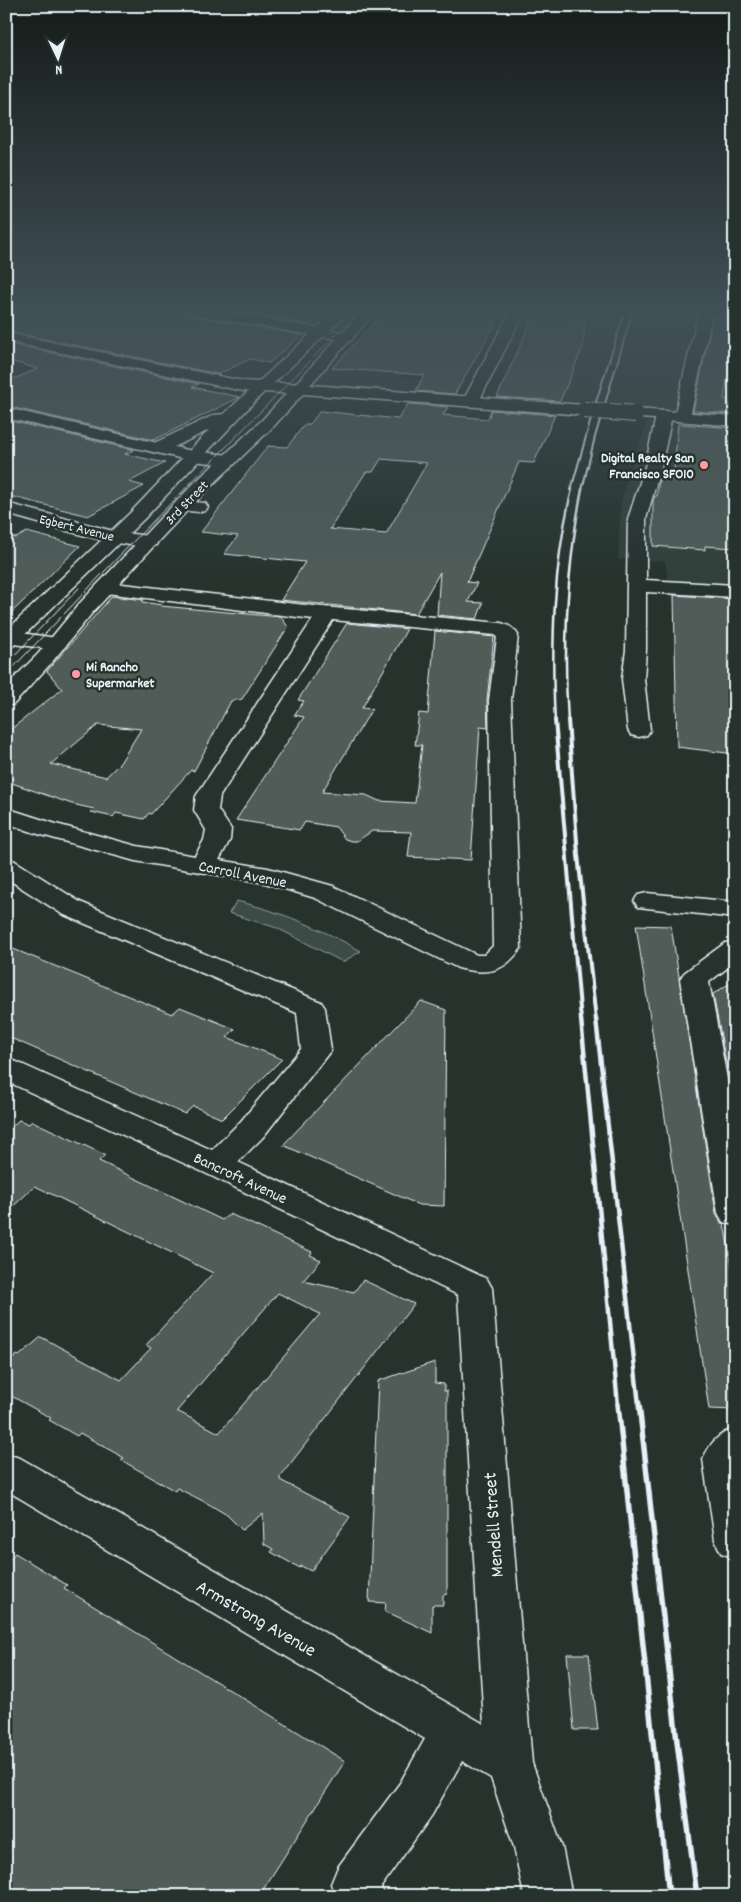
<svg xmlns="http://www.w3.org/2000/svg" width="741" height="1902" font-family="Dekko,sans-serif">
<rect width="100%" height="100%" fill="#26332d"/>
<filter id="ink" filterUnits="userSpaceOnUse"><feTurbulence type="fractalNoise" baseFrequency=".02" numOctaves="2"/><feDisplacementMap in="SourceGraphic" scale="10" xChannelSelector="R" yChannelSelector="G"/><feConvolveMatrix kernelMatrix="1 2 1 2 8 2 1 2 1" color-interpolation-filters="sRGB"/></filter>
<g filter="url(#ink)">
<g fill="#333f3a">
<path d="M597,310H700L676,410L560,402Z"/>
<path d="M326,367L401,373L399,378L461,383L455,394L392,389L390,391L312,384Z"/>
<path d="M647,422L735,430V586L669,583L665,561L618,559L621,502L631,466Z"/>
</g>
<path fill="#3e4b47" stroke="#939ea0" d="M237,901C284,913 318,927 361,951L343,962L277,928L229,913Z"/>
<g fill="#505c59" stroke="#e8f1f8" fill-rule="evenodd">
<path d="M7,310H182L191,316L302,335L269,363L250,359L219,374L6,331Z"/>
<path d="M224,310H324L311,325Z"/>
<path d="M386,310H503L455,394L416,391L424,375L332,368Z"/>
<path d="M536,310L577,311L573,320L585,321L583,347L560,401L497,397Z"/>
<path d="M713,317L735,318L734,335L724,399H728L727,404H735L733,414L693,411Z"/>
<path d="M6,343L199,384L192,387L240,397L154,440L6,406V382L38,369L7,360L14,358L6,356Z"/>
<path d="M408,404L448,407L443,415L488,419L491,410L555,415L534,463L519,462L467,582L477,583L468,602L483,603L477,619L437,615L440,572L416,614L281,600L305,562L224,554L238,536L201,532L268,446L287,447L305,424H310L320,411L398,419ZM381,459L427,463L386,534L330,529L366,472H373Z"/>
<path d="M6,420L134,450L125,454L165,463L129,482L144,486L88,516L6,495Z"/>
<path d="M678,424L735,428V548L705,546V550L653,546V501L655,496H657L659,479L673,480Z"/>
<path d="M27,532L80,546L6,618V536L16,538Z"/>
<path d="M674,595L735,599V754L677,747Z"/>
<path d="M112,596L144,600L142,602L162,605L161,606L281,617L288,627L242,699L231,701L194,771L191,770L151,814L149,813L144,819L116,813L113,817L91,812L94,809L72,804L6,781V733L62,689L47,671ZM98,725L141,729L120,763L106,777L51,764Z"/>
<path d="M347,623L407,629L362,708L372,709L322,792L366,795L379,801L415,803L422,745H415L419,713L428,714L435,631L494,637L487,700L488,728L480,727L471,860L408,857L411,832L372,831L357,841H351L345,839L336,827L305,822L300,830L236,820L304,717L294,715L304,701L298,700Z"/>
<path d="M636,925L671,926L716,1213L721,1223L724,1224L735,1282V1410L709,1409Z"/>
<path d="M6,946L172,1014L180,1007L235,1029L227,1037L282,1059L222,1119L193,1106L185,1114L6,1036Z"/>
<path d="M735,980V1110L713,994Z"/>
<path d="M421,1001L446,1010L444,1206L419,1205L283,1145Z"/>
<path d="M19,1120L29,1124L32,1121L105,1155L99,1161L222,1220L230,1214L312,1252L310,1255L321,1260L303,1281L354,1292L363,1280L414,1304L280,1477V1480L350,1517L311,1571L301,1566L300,1568L271,1552L273,1549L264,1544L263,1513L242,1530L227,1515L207,1503L177,1488L175,1491L121,1460L124,1458L80,1433L77,1436L49,1420L51,1418L6,1393V1366L17,1355L19,1356L41,1337L121,1380L151,1348L146,1345L213,1273L35,1186L6,1213V1132ZM278,1293L320,1314L219,1433L177,1411Z"/>
<path d="M435,1362V1383L444,1384V1391H447V1594L443,1595V1605H432V1633L385,1611L386,1603L369,1602L378,1381Z"/>
<path d="M15,1553L67,1585L64,1588L345,1761L259,1896H6V1565Z"/>
<path d="M567,1654H589L598,1730H574Z"/>
</g>
<g fill="none" stroke-linecap="round" stroke-linejoin="round">
<defs>
<g id="minor">
<path d="M184,310H213L347,333L352,334L354,337L352,340L347,341L191,314Z"/>
<path d="M511,310H525L479,401L476,404H466L463,401Z"/>
<path d="M699,310H713L690,417L688,420H676L674,417Z"/>
<path d="M6,333L243,381L299,384L304,386L307,389L304,392L299,394L243,391L6,341Z"/>
<path d="M6,408L192,451L229,455L235,456L237,460L235,464L229,465L192,461L6,418Z"/>
<path d="M664,411L670,413L672,416L661,467L646,519V580L735,585V597L646,592V650L644,679L650,730L647,735L639,737L631,735L628,730L622,679L626,650L628,519L645,467L656,416L658,413Z"/>
<path d="M183,501L205,503L208,507L205,511L199,512L177,510L174,506L177,502Z"/>
<path d="M6,503L117,532L156,537L158,541L156,545C127,552 38,522 6,514Z"/>
<path d="M105,582L323,607L501,623C509,625 514,628 518,635L511,700L521,948C504,973 486,975 458,968L315,898L265,883L135,861L38,834L6,823V808L56,824L137,846L195,856L204,840L206,830L194,810L196,796L313,619L98,592L95,588L98,584ZM333,620L495,635L497,637L489,700L493,946L484,955H477L333,886L268,868L219,860L230,840L231,829L218,810L220,796Z"/>
<path d="M6,631L57,638L64,640L67,644L64,648L57,650L6,643Z"/>
<path d="M6,858L15,861L80,902L321,1002L325,1008L331,1050L263,1137L238,1162L487,1279L492,1288L532,1763L562,1847L572,1896H524L514,1847L491,1778L462,1761L432,1815L381,1887L385,1896H336L331,1884L338,1867L400,1783L425,1739L6,1490V1454L20,1458L484,1724L458,1295L205,1173L6,1081V1059L17,1062L212,1150L241,1121L301,1049L297,1013L62,914L6,878Z"/>
<path d="M647,893L735,902V918L638,907L634,901L638,895Z"/>
<path d="M735,941V962L709,982L735,1122V1225L723,1222L718,1213L680,979L684,973L725,943Z"/>
<path d="M735,1428V1558L721,1553L715,1540L703,1459C710,1443 718,1434 735,1428Z"/>
</g>
<g id="major">
<path d="M336,310H351L257,399L144,519L13,646L6,648V631L131,512L209,430L164,452H152L150,448L152,444L214,415L224,414Z"/>
<path d="M363,310H377L310,385L584,405L590,407L592,410L590,413L584,415L303,394L274,426L206,491L164,535L93,612L52,662L14,704L6,706V686L38,654L79,604L152,527L194,483L262,420Z"/>
<path d="M636,409L735,416V426L630,417L628,414L630,411Z"/>
</g>
</defs>
<use href="#minor" stroke="#e8f1f8" stroke-width="3"/>
<use href="#major" stroke="#e8f1f8" stroke-width="3"/>
<use href="#minor" fill="#26332d" fill-rule="evenodd"/>
<use href="#major" fill="#26332d" fill-rule="evenodd"/>
<g stroke="#e8f1f8" stroke-width="1">
<path d="M6,664L79,588"/>
<path d="M6,675L124,551L360,310"/>
</g>
<g stroke="#e8f1f8" stroke-width="2">
<path d="M571,490L594,408L623,317"/>
<path d="M582,490L595,437L633,310"/>
</g>
<g stroke="#e8f1f8" stroke-width="2.5">
<path d="M555,722C551,643 553,565 572,489"/>
<path d="M568,722C563,643 567,566 582,489"/>
</g>
<g stroke="#e8f1f8" stroke-width="4">
<path d="M555,720L581,1020"/>
<path d="M568,720L578,855L596,1020"/>
</g>
<g stroke="#e8f1f8" stroke-width="4.5">
<path d="M581,1019L618,1405"/>
<path d="M596,1019L639,1405"/>
</g>
<g stroke="#e8f1f8" stroke-width="5.5">
<path d="M618,1404L669,1896"/>
<path d="M639,1404L678,1750L697,1896"/>
</g>
<defs>
<path id="major-bridge" d="M584,410L636,414"/>
</defs>
<use href="#major-bridge" stroke="#e8f1f8" stroke-width="18" stroke-linecap="butt"/>
<use href="#major-bridge" stroke="#26332d" stroke-width="16"/>
</g>
</g>
<linearGradient id="sky" x2="0" y2="1"><stop stop-color="#151c19"/><stop offset="0.54" stop-color="#415057"/><stop offset="1" stop-color="#415057" stop-opacity="0"/></linearGradient>
<rect width="741" height="576" fill="url(#sky)"/>
<g fill="#ff9aa2" stroke="#26332d" stroke-width="2">
<circle cx="704" cy="465" r="5"/>
<circle cx="76" cy="674" r="5"/>
</g>
<g text-anchor="middle" stroke-width="5" stroke-linejoin="round" paint-order="stroke">
<g font-size="14" font-weight="bold" fill="#e8f1f8" stroke="#26332d" text-anchor="end">
<text x="694" y="462">Digital Realty San<tspan x="694" dy="16">Francisco SFO10</tspan></text>
<text x="86" y="671" text-anchor="start">Mi Rancho<tspan x="86" dy="16">Supermarket</tspan></text>
</g>
<g font-size="14" fill="#e8f1f8" stroke="#26332d">
<text transform="translate(186 502) rotate(-46)" y="5">3rd Street</text>
<text transform="translate(77 527) rotate(14)" y="5">Egbert Avenue</text>
</g>
<g font-size="16" fill="#e8f1f8" stroke="#26332d">
<text transform="translate(243 873) rotate(11)" y="6">Carroll Avenue</text>
<text transform="translate(241 1177) rotate(25)" y="6">Bancroft Avenue</text>
</g>
<g font-size="19" fill="#e8f1f8" stroke="#26332d">
<text transform="translate(492 1525) rotate(-94)" y="7">Mendell Street</text>
<text transform="translate(257 1617) rotate(30)" y="7">Armstrong Avenue</text>
</g>
</g>
<rect width="741" height="1902" fill="none" stroke="#26332d" stroke-width="25"/>
<rect x="12" y="12" width="716" height="1877" fill="none" stroke="#e8f1f8" stroke-width="2" filter="url(#ink)"/>
<g transform="translate(58 58) rotate(176)" stroke="#26332d" stroke-width="4" paint-order="stroke">
<path d="M0-4L9 19L0 12L-9 19Z" fill="#e8f1f8"/>
<text y="-8" font-size="14" font-weight="bold" text-anchor="middle" fill="#e8f1f8">N</text>
</g>
</svg>
